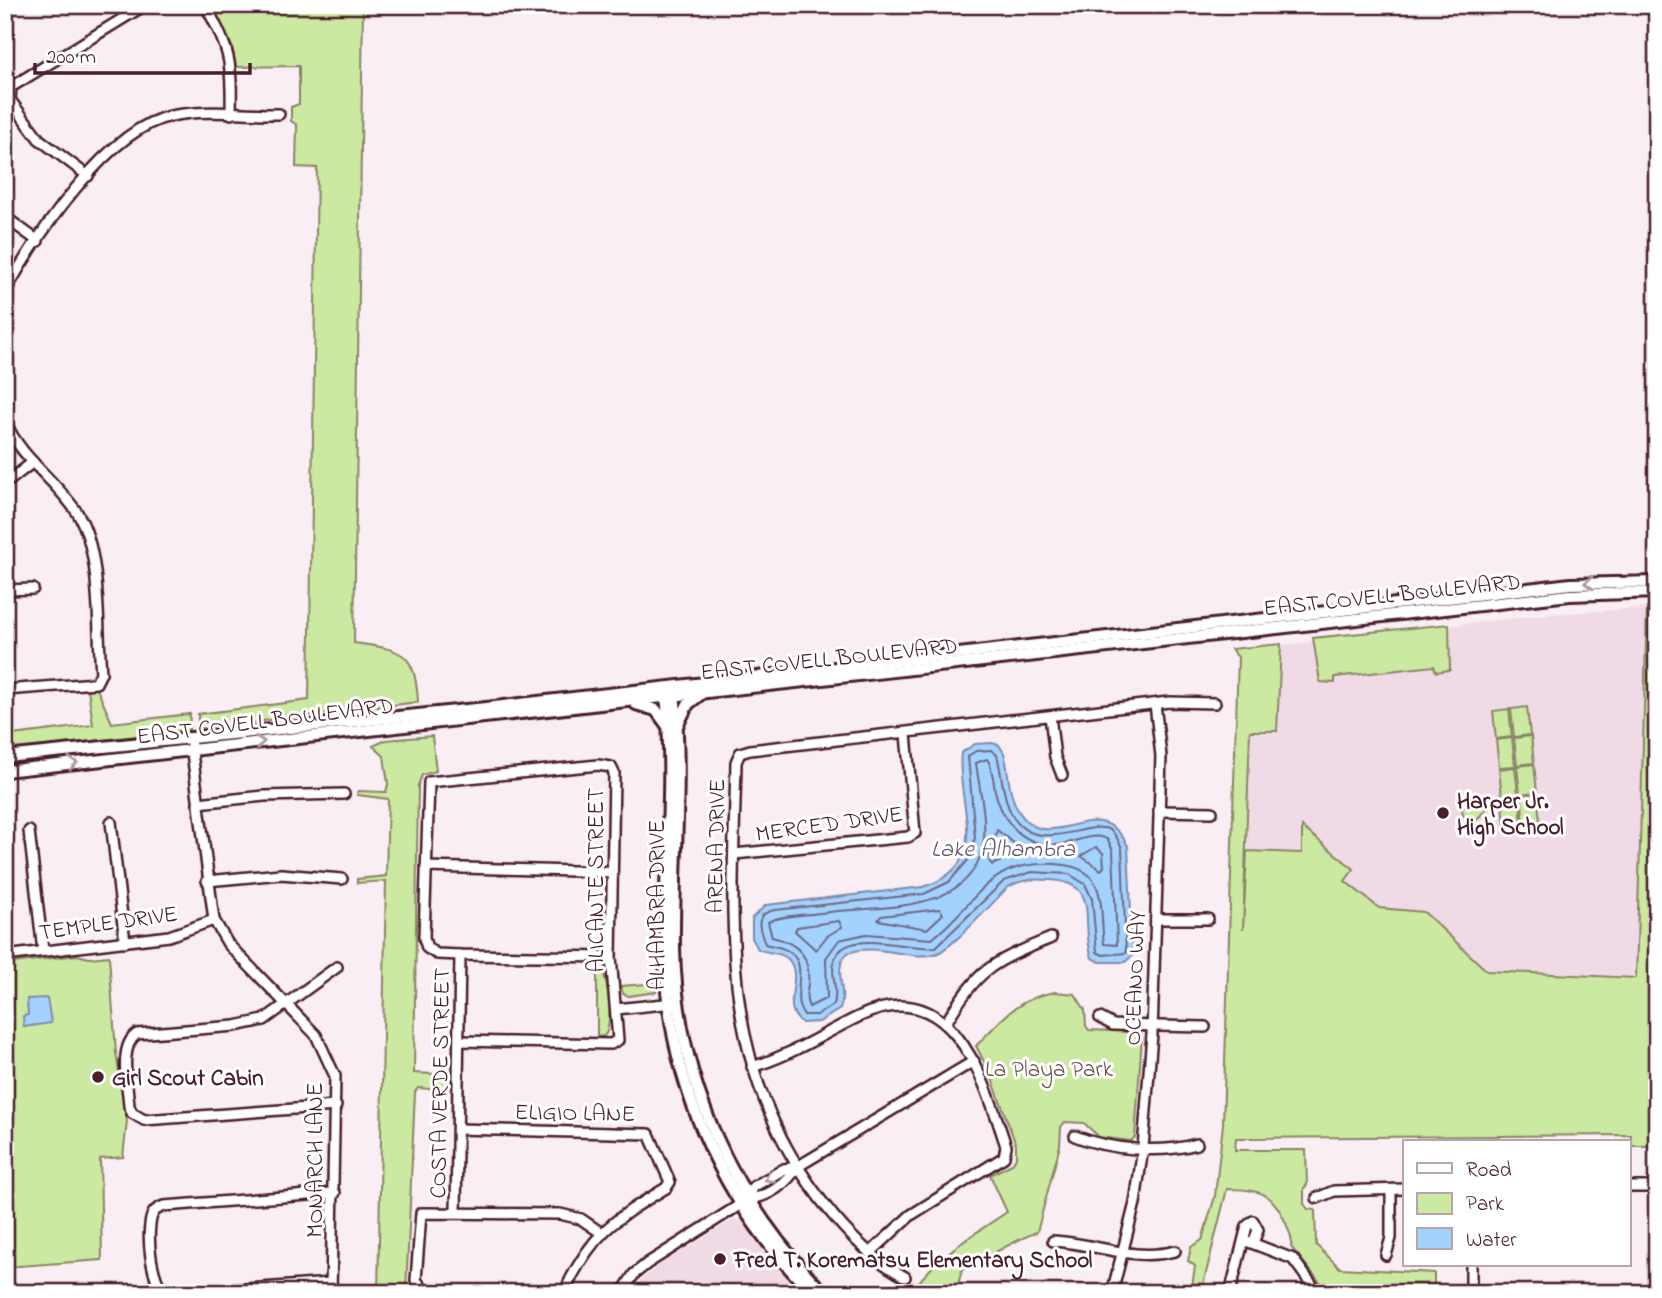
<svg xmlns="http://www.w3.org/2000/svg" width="1662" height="1298" font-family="'Indie Flower',sans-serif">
<rect width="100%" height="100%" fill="#f8eef4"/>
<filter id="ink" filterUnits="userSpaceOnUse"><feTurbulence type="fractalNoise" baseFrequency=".0143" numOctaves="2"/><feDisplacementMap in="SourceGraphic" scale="14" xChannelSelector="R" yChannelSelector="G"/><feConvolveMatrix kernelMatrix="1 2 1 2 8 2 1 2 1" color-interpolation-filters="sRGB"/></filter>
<g filter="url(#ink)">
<g fill="#f0dae6">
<path d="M1647,608L1631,1135L1235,1138L1249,649L1551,614Z"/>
<path d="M734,1219L744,1222L775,1263L802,1293H633L641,1280L659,1265Z"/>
</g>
<g fill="#cbe9a0" stroke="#8a8466" stroke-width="2">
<path d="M232,5H363L354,643C401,650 415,649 418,702L198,729V714L309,700L317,168L296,167L297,125L291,121V107L299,104V66L236,67L232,46L215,15Z"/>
<path d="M1647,608L1657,609V1146H1631V1135L1236,1138L1235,1150H1306L1307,1185L1304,1188V1204L1308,1209L1315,1210L1316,1245L1340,1268L1434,1273V1288L1368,1286L1329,1293L1291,1247C1293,1239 1290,1234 1287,1226C1274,1193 1261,1189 1227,1189L1201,1293H1191L1195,1266L1188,1261L1191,1247L1202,1240L1215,1196L1223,1124L1238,657L1231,649L1281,644L1277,731H1250L1243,930L1247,851L1302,853V827L1354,869L1345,881L1379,908L1424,912L1487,971L1636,978Z"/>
<path d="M1449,624L1450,670L1436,672L1434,666L1335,677V683L1320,682L1313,638Z"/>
<path d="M88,689H97L112,723L190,714L189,730L5,751V736L93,725Z"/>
<path d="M1527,707L1530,735L1514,737L1511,709Z"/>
<path d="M1509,709L1512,737L1496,739L1493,711Z"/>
<path d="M432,736L436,771L422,775L418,785L414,1073L451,1075V1091L418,1088L415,1092L406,1293H378L386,881L357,883V879L386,876L388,799L357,795L358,791L386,792L388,784L384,756L373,746L386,740Z"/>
<path d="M1531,736L1534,763L1517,765L1514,738Z"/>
<path d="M1512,738L1515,766L1499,767L1496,740Z"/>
<path d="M1534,764L1537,792L1520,794L1517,766Z"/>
<path d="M1515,767L1518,794L1502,796L1499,769Z"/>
<path d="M1537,793L1540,821L1524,823L1521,795Z"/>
<path d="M1519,795L1522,823L1505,825L1502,797Z"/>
<path d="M1473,796L1486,809L1474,823L1463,815L1462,809Z"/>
<path d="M77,955L89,958L109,956L116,1053L127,1121L123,1157L100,1159L102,1260L5,1267V964Z"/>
<path d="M597,964C609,969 614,1028 604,1036L597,1037Z"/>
<path d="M659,983L656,992L629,996L623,994L621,986Z"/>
<path d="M1055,992L1075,994L1085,1010L1086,1026L1089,1030L1136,1032L1142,1036L1135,1137L1131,1141L1099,1137L1084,1123L1065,1122L1061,1127L1060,1145L1037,1232C1010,1242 987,1258 962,1270L957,1288L950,1293H896L898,1290L912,1291C937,1256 971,1236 1007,1212L990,1175L1012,1164L1016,1157V1145L990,1073L976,1046C1002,1019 1016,999 1055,992Z"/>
</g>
<g fill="#a3d2ff" stroke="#7f8aaa" stroke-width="2">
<path d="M992,743L999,745L1004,753C1009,771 1008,794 1018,810C1049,862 1098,786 1128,846L1133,955L1125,962H1100L1092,958C1079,922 1103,883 1050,880C1034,879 1023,879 1008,887C995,900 951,950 935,954C908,961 877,942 848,953C831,968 848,990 840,1009L819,1022L802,1023C779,1006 804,979 789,960C781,951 767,954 758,949L752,938V918L766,905L923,887C996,864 955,804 961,753L975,744Z"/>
<path d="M47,998L51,1023L24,1027L23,1016L28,1015L27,999Z"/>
</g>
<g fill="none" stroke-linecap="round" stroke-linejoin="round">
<g stroke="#6e6780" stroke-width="2">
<path d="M991,750L997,755C1002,774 1002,795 1011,813C1034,859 1091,818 1110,830C1116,834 1119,842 1122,848L1126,953L1103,955L1097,952L1092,899L1085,884L1069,874L1032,872L1004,881L936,947C911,952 844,925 834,961C830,975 839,990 834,1004L817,1015H804C788,997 813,963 786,950C780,946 771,946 765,944C759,929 753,914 775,910L924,894L949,882L968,860L975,838L968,756L976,751Z"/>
<path d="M987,759C993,767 993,780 995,791C1002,821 1021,845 1055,845C1071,845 1094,830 1108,840L1113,851L1117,945L1104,944C1099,904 1109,867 1056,864C986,860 980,901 932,939L866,934L839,940L826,958L827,998L809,1007C805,999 807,993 808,984C811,956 798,943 772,937L768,922C782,915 805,915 821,913C877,905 977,917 984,838C986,813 979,787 976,763Z"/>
<path d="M997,830L1024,851L992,865L989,861Z"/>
<path d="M1096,847L1103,853L1104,867L1101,870L1081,856Z"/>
<path d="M940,909L943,914L927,929L878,920L881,916Z"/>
<path d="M839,921L842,927L827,936L816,950L795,931L797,927Z"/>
</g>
<defs>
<g id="minor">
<path d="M205,5C231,50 232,64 231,114"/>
<path d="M88,176L39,139L10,100L11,87L145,5"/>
<path d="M5,217L38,241"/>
<path d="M5,292C36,237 108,128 171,116C206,109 244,114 279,114"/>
<path d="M5,421C20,458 57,481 78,514C102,554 97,627 101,673L96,683L5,690"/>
<path d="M5,484L33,462"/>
<path d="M5,590L33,589"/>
<path d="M1050,716L1055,757L1062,775"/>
<path d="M191,745L214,920L228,944L316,1035L335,1076L331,1293"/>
<path d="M198,803L264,796L344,794"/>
<path d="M1159,811L1212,812"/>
<path d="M111,822L125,942"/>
<path d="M29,831L43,951"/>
<path d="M734,854L908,837L915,833L906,734"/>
<path d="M426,867L612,872"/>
<path d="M207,881L281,874L342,879"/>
<path d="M1156,919H1208"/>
<path d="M5,956L169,936L214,920"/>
<path d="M616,1009L674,1003"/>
<path d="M1100,1018L1113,1025L1205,1027"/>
<path d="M946,1023C978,967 994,962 1051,938"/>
<path d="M460,1041L611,1044L618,1040L611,957L614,773L611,767L598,765L429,782L424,938L427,948L437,954L460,955L611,957"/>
<path d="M752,1067C792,1055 821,1035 858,1017C953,971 984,1080 1006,1146L1004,1157L911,1215L870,1253"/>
<path d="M336,1106L144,1120L132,1113L129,1106C128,1086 118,1046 137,1034L235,1026L264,1020L337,967"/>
<path d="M458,1129L649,1134L670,1182L666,1188C613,1220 590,1235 564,1293"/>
<path d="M1075,1136C1110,1150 1160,1154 1197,1144"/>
<path d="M1629,1187H1657"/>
<path d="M1317,1198L1334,1191L1405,1189"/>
<path d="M749,1199L753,1187L784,1169L797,1167L974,1061"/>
<path d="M456,1212L460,955"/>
<path d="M1053,1241C1094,1243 1134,1262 1175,1251"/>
<path d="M1249,1242L1293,1259L1318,1293"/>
<path d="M1386,1255L1391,1238V1190"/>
<path d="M1656,1260L1657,1258"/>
<path d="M1471,1265V1293"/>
<path d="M905,1277C866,1256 835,1221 810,1185C716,1051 733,916 736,762L740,753L750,750L1169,702L1215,703"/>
<path d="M166,1293C151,1286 144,1225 154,1212C155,1210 161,1207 164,1206L335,1193"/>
<path d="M187,1293L331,1283"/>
<path d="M478,1293L425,1292L416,1280L421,1213L560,1214L581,1219L600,1232"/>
<path d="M622,1293L634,1274L648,1263L749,1199C769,1197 787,1183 797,1167"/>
<path d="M1112,1293L1135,1203L1143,1148L1152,1034L1161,756L1155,704"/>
<path d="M1230,1293L1247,1226L1253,1221L1258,1230L1253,1243"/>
</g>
<g id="major">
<path d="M674,692C683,777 673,862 674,947C676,1078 732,1201 824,1293"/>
<path d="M666,693C674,776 665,861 665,944C664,1074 720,1202 813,1293"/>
<path d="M636,704L656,710L667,725"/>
<path d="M678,724L688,704L702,693"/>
<path d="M5,757L486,708L1571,584L1657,582"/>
<path d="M5,771L1570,595L1657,592"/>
</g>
</defs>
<use href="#minor" stroke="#4a1f2b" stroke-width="14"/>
<use href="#major" stroke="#4a1f2b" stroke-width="16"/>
<use href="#minor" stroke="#fff" stroke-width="9"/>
<use href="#major" stroke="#fff" stroke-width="10"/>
</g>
<defs><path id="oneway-chevron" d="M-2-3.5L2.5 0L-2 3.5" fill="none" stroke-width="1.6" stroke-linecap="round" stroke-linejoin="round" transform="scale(1.75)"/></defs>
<g stroke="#ae9aa0">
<use href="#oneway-chevron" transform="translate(1589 583) rotate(175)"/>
<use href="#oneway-chevron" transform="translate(260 742) rotate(-6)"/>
<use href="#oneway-chevron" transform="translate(73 763) rotate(-6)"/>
<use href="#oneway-chevron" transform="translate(769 1178) rotate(150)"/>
</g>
</g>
<g fill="#4a1f2b" stroke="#fff" stroke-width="2.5">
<circle cx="1443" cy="813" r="7"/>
<circle cx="98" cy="1077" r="7"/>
<circle cx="720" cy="1259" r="7"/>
</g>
<g text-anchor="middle" stroke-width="6" stroke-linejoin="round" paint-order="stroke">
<g font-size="23" fill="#4a1f2b" stroke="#fff">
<text transform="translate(1392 594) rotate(-6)" y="8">EAST COVELL BOULEVARD</text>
<text transform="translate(829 658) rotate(-6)" y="8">EAST COVELL BOULEVARD</text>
<text transform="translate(265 720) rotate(-7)" y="8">EAST COVELL BOULEVARD</text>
<text transform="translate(829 823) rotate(-8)" y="8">MERCED DRIVE</text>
<text transform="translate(715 846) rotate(-89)" y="8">ARENA DRIVE</text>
<text transform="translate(595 880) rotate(-90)" y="8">ALICANTE STREET</text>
<text transform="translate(656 905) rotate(-90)" y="8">ALHAMBRA DRIVE</text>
<text transform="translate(108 922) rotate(-8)" y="8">TEMPLE DRIVE</text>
<text transform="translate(1134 978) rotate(-88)" y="8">OCEANO WAY</text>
<text transform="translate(439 1083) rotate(-89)" y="8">COSTA VERDE STREET</text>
<text transform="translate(575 1112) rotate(1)" y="8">ELIGIO LANE</text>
<text transform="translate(314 1160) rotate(-90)" y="8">MONARCH LANE</text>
</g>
<g font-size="23" font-weight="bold" fill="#4a1f2b" stroke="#fff" text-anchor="start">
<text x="1457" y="808">Harper Jr.<tspan x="1457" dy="26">High School</tspan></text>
<text x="112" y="1085">Girl Scout Cabin</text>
<text x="734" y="1267">Fred T. Korematsu Elementary School</text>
</g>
<g font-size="23" fill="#6a5248" stroke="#fff">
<text x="1049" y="1076">La Playa Park</text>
</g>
<g font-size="24" font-style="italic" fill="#65556b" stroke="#fff">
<text x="1003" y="856">Lake Alhambra</text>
</g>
</g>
<rect width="1662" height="1298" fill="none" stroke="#fff" stroke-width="28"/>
<rect x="14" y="14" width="1634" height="1270" fill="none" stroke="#4a1f2b" stroke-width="2.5" filter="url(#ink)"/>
<rect x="1403" y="1140" width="228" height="126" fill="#ffffff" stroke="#b7a5aa" stroke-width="2"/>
<rect x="1417" y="1163" width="35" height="10" fill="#ffffff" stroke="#b7a5aa" stroke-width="2"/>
<text x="1466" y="1176" font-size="21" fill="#4a1f2b">Road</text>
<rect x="1417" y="1193" width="35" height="21" fill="#cbe9a0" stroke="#b7a5aa" stroke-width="2"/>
<text x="1466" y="1210" font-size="21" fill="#4a1f2b">Park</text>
<rect x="1417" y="1228" width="35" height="21" fill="#a3d2ff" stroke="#b7a5aa" stroke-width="2"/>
<text x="1466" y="1246" font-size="21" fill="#4a1f2b">Water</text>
<path d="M35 63v10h215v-10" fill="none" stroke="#4a1f2b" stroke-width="3.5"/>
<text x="46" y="63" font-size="21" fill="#4a1f2b" stroke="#ffffff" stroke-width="5" paint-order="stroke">200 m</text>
</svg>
